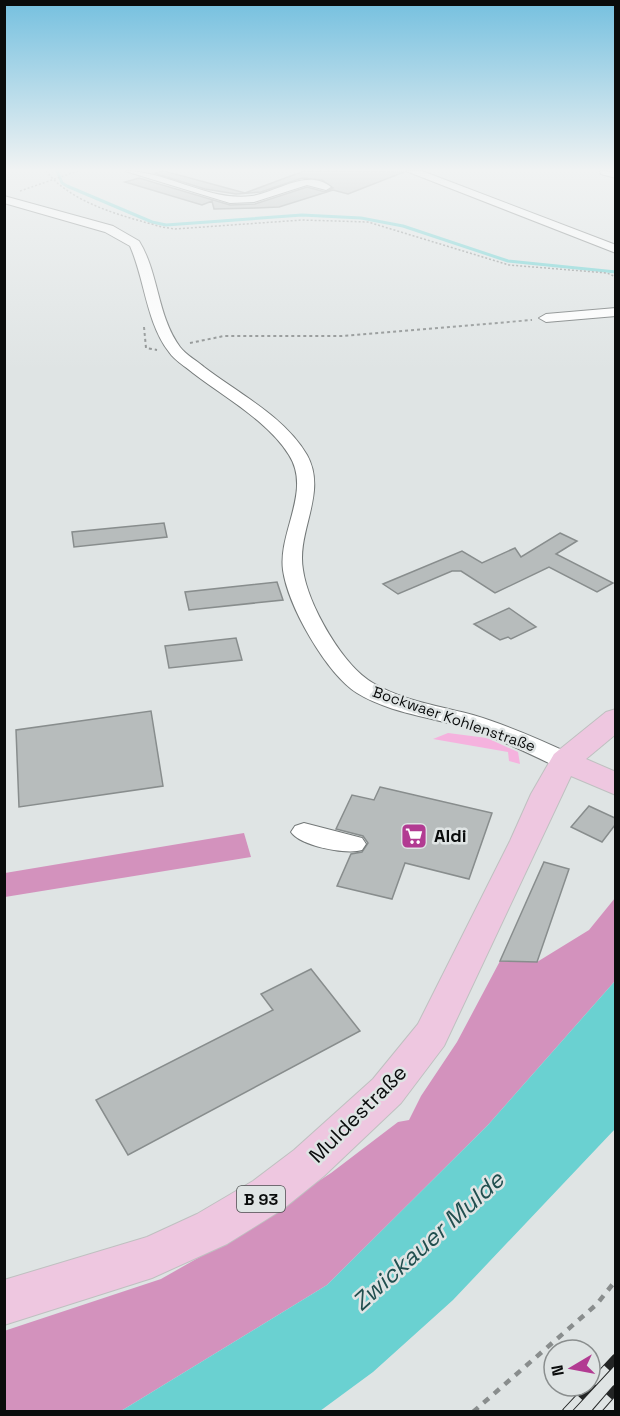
<svg xmlns="http://www.w3.org/2000/svg" width="620" height="1416" font-family="'Space Grotesk',sans-serif">
<rect width="100%" height="100%" fill="#dfe4e4"/>
<path fill="#f5b2de" d="M448,733L487,738L518,752L520,764L509,761L508,752L433,739Z"/>
<g fill="#d392bd">
<path d="M244,833L251,857L5,897V873Z"/>
<path d="M615,898V981L488,1125L327,1285L121,1411H5L4,1331L161,1279L219,1246L331,1173L398,1122L409,1120L421,1096L457,1042L500,961L537,962L589,930Z"/>
</g>
<path fill="#6ad1d1" d="M615,981V1129L453,1300L373,1372L320,1411H121L327,1285L488,1125Z"/>
<g fill="none" stroke-linecap="round" stroke-linejoin="round">
<path stroke="#6ad1d1" stroke-width="3" d="M57,171L62,183L67,186L152,222L166,225L302,215L361,218L403,226L508,261L616,272"/>
</g>
<g fill="#b7bcbc" stroke="#888d8d" stroke-width="1.5">
<path d="M164,171L245,193L304,171L404,172L348,194L333,190L279,207L256,208L214,209L212,201L202,205L125,182L139,178L230,205L255,204L307,187L325,192L333,188L322,180L302,178L261,192L236,194L205,189L154,173Z"/>
<path d="M164,523L167,537L74,547L72,532Z"/>
<path d="M560,533L577,541L556,554L613,583L597,592L549,567L495,593L461,571H452L398,594L383,584L462,551L482,563L515,548L521,557Z"/>
<path d="M277,582L283,600L189,610L185,592Z"/>
<path d="M509,608L536,627L511,639L508,637L500,640L474,624Z"/>
<path d="M236,638L242,660L169,668L165,646Z"/>
<path d="M151,711L163,786L19,807L16,730Z"/>
<path d="M380,787L492,813L469,879L405,863L392,899L337,886L351,854L362,852L368,843L363,836L336,829L352,795L374,800Z"/>
<path d="M589,806L615,818V825L602,842L571,827Z"/>
<path d="M544,862L569,869L537,962L500,961Z"/>
<path d="M311,969L360,1031L128,1155L96,1100L273,1010L261,994Z"/>
</g>
<g fill="none" stroke-linecap="round" stroke-linejoin="round">
<defs>
<g id="minor">
<path d="M125,171C168,171 209,202 252,196C277,192 308,168 331,187L326,190L307,185L254,202L230,203Z"/>
<path d="M406,171H422L616,245V253Z"/>
<path d="M600,171L616,172V178L601,174Z"/>
<path d="M4,196L113,226L139,241C159,273 157,316 180,347C186,355 196,360 204,367C238,393 285,417 307,455C328,493 296,531 303,570C308,605 343,666 373,683C403,701 440,706 473,715C507,725 541,740 573,755L577,761L573,767L565,769L557,767C524,751 491,735 456,725C423,716 386,711 357,693C326,673 288,606 283,570C278,532 312,491 289,455C268,421 224,397 193,373C185,366 175,361 169,352C146,322 145,280 130,246L105,232L4,203Z"/>
<path d="M616,308V316L546,322L539,318L546,314Z"/>
<path d="M304,823L362,838L366,844L362,850C347,855 300,846 291,832L295,826Z"/>
</g>
<path id="major" d="M616,709V734L586,759L616,772V795L571,776L444,1046L401,1103L324,1176L283,1209L227,1244L152,1278L4,1325V1280L147,1237L197,1214L253,1181L294,1150L373,1079L418,1024L510,841L531,794L554,754L606,712Z"/>
</defs>
<use href="#minor" stroke="#737878" stroke-width="2"/>
<use href="#major" stroke="#bfc0c0" stroke-width="2"/>
<g stroke="#898d8d" stroke-width="1.5" stroke-dasharray="2 2" stroke-linecap="butt">
<path d="M46,171C72,204 123,216 162,227L175,229L302,220L368,222L509,265L607,273L616,277"/>
<path d="M20,191L78,171"/>
</g>
<g stroke="#898d8d" stroke-width="2" stroke-dasharray="3 3" stroke-linecap="butt">
<path d="M144,327L146,348L157,350"/>
<path d="M190,343L224,336H342L532,320"/>
</g>
<path stroke="#898d8d" stroke-width="4.5" stroke-dasharray="7 7" stroke-linecap="butt" d="M473,1412L597,1304L616,1280"/>
<use href="#minor" fill="#fff" fill-rule="evenodd"/>
<use href="#major" fill="#eec7e0" fill-rule="evenodd"/>
<defs>
<g id="rail">
<path d="M566,1412L616,1358"/>
<path d="M596,1412L616,1389"/>
</g>
</defs>
<use href="#rail" stroke="#232525" stroke-width="9"/>
<use href="#rail" stroke="#dfe4e4" stroke-width="7" stroke-dasharray="20" stroke-linecap="butt"/>
</g>
<linearGradient id="sky" x2="0" y2="1"><stop stop-color="#75c0df"/><stop offset="0.46" stop-color="#f1f3f3"/><stop offset="1" stop-color="#f1f3f3" stop-opacity="0"/></linearGradient>
<rect width="620" height="370" fill="url(#sky)"/>
<defs>
<symbol id="supermarket-square" viewBox="-11 -11 22 22"><rect x="-9" y="-9" width="18" height="18" rx="4" fill="#b23b92" stroke="#dfe4e4"/><path d="M-6-5.5h2.5l.6 2H6L4.5 2H-2.5L-4.4-4H-6ZM-1.5 3.2a1.3 1.3 0 1 0 .1 0ZM3 3.2a1.3 1.3 0 1 0 .1 0Z" fill="#fff"/></symbol>
</defs>
<g fill-rule="evenodd">
<use href="#supermarket-square" x="399" y="821" width="30" height="30"/>
</g>
<g text-anchor="middle" stroke-width="5" stroke-linejoin="round" paint-order="stroke">
<g font-size="15" fill="#0a0c0c" stroke="#dfe4e4">
<text transform="translate(454 719) rotate(19)" y="5">Bockwaer Kohlenstraße</text>
</g>
<rect fill="#dfe4e4" stroke="#4a4d4d" stroke-width="1.5" x="237" y="1186" width="48" height="26" rx="4.5"/>
<g font-size="16" font-weight="bold" fill="#0a0c0c">
<text x="261" y="1205">B 93</text>
</g>
<g font-size="18" font-weight="bold" fill="#0a0c0c" stroke="#dfe4e4" text-anchor="start">
<text x="434" y="842">Aldi</text>
</g>
<g font-size="21" fill="#0a0c0c" stroke="#dfe4e4">
<text transform="translate(358 1114) rotate(-45)" y="7">Muldestraße</text>
</g>
<g font-size="24" font-style="italic" fill="#214f4f" stroke="#dfe4e4">
<text transform="translate(428 1241) rotate(-42)" y="8">Zwickauer Mulde</text>
</g>
</g>
<rect width="620" height="1416" fill="none" stroke="#0a0c0c" stroke-width="12"/>
<g transform="translate(572 1368) rotate(260)"><circle r="28" fill="#dfe4e4" stroke="#8a8e8e" stroke-width="1.5"/>
<path d="M0-4.5L10 22L0 15L-10 22Z" fill="#b23b92"/>
<text y="-9" font-size="16" font-weight="bold" text-anchor="middle" fill="#0a0c0c">N</text>
</g>
</svg>
